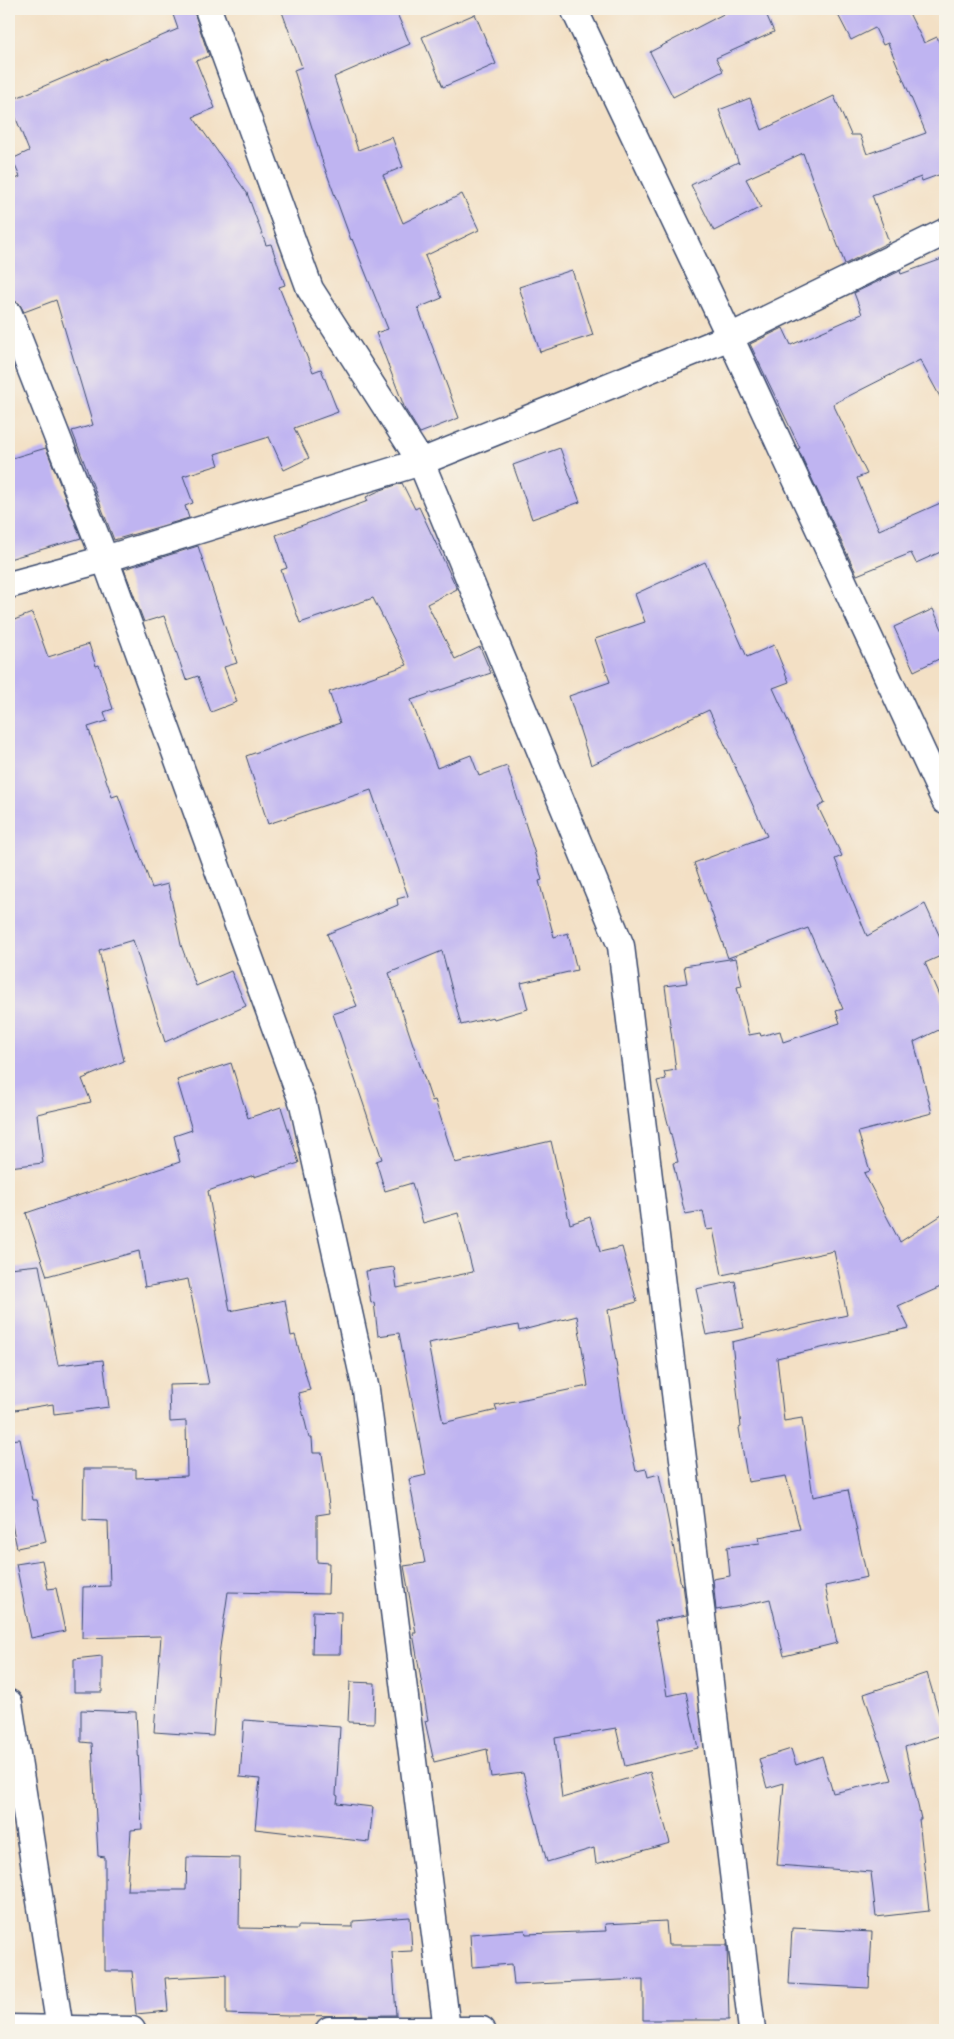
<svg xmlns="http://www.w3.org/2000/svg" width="954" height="2039" font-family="'Indie Flower',sans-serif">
<rect width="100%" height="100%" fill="#f7f3e8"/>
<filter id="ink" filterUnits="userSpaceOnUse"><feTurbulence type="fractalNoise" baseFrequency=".02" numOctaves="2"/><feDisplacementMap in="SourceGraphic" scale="10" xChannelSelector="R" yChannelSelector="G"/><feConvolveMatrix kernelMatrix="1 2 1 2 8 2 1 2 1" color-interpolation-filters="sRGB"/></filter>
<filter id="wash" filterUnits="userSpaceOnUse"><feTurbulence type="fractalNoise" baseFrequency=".0096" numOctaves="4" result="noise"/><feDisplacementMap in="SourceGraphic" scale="20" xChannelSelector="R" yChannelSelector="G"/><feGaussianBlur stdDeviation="1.12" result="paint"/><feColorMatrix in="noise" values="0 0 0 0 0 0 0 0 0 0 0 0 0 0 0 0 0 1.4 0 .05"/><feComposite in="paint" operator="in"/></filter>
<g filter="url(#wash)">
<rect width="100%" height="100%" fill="#f3e0c5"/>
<g id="blocks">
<g fill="#bfb4f1" fill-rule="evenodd">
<path d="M171,9H193L209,56L196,61L215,108L193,117L247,193L266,245L271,244L285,285L279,287L313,372L321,369L338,412L294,428L309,458L284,470L269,437L215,454L219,465L183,476L193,503L185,506L189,518L114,540L72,431L93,425L56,300L24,312L19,303L9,299V182L20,177L12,159L29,151L9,101L178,29Z"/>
<path d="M281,9H395L410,44L334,77L358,150L392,137L403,167L383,175L403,223L462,194L479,230L425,256L442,298L418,308L459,418L420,433L405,409L376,333L388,329L352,239L351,240L323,163L294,70L302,67Z"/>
<path d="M733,9H764L774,32L716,58L723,71L673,97L650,52Z"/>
<path d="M835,9H913L908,11L924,43L937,37L945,56V177L944,173L922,181L921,177L872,195L889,242L845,264L832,230L831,231L803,153L746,179L761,207L714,231L691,185L738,162L739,164L719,110L750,98L762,130L834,96L851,135H860L867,154L926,133L888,43L883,45L875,28L851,40Z"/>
<path d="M475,14L496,64L443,87L422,37Z"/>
<path d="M945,258V406L920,360L833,404L867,474L857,478L879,530L945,501V550L916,563L911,553L857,575L798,449L800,448L750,344L783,328L791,345L862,314L854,293L900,271L901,274Z"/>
<path d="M572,270L593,335L540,352L519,287Z"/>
<path d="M46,448L81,538L9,559V459Z"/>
<path d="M560,448L580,502L532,519L513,465Z"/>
<path d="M402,483L415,509L419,507L457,589L427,604L455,659L480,647L491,673L411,700L437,768L471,755L479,776L507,766L534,851L542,880L539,881L554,937L568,933L577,970L521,983L528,1009L494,1019L493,1017L461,1025L442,951L389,973L432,1101L435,1100L455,1163L551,1141L570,1224L590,1217L600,1252L622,1247L637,1302L608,1310L625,1421L636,1471L646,1469L648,1477L659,1474L681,1585L683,1584L687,1615L655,1621L667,1696L686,1692L698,1748L625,1766L616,1728L555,1738L562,1798L650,1772L670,1843L596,1864L594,1848L547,1862L523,1773L491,1777L487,1749L434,1762L425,1721L428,1720L413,1633H416L404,1566L425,1563L409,1479L426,1475L399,1333L378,1336L374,1302L371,1303L366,1271L394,1267L397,1288L473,1272L458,1213L423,1223L412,1183L385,1191L376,1161L382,1159L333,1014L357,1006L327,934L398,905L397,899L408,896L371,790L268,824L246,756L340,723L329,692L407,665L373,598L300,623L281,570L287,568L276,535L368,501L366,497L381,490ZM577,1316L588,1386L495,1405L497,1410L443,1423L428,1343L518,1325L519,1331Z"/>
<path d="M198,546L237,663L224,667L237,702L211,712L198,676L186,680L164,616L144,622L124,569Z"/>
<path d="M705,562L747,657L774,645L789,682L773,688L825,803L818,807L842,856L835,859L867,936L925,904L945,948V954L925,963L945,1009V1027L914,1042L932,1113L858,1132L870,1171L864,1173L900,1242L945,1213V1285L898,1306L909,1328L777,1358L784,1421L802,1418L813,1497L848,1490L867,1577L825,1586L837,1643L784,1656L770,1599L740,1606L716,1610L713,1579L730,1576L727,1547L760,1543L759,1537L800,1529L786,1476L748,1482L739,1428L741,1427L732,1342L847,1315L834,1251L722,1275L713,1229L707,1230L703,1211L685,1214L673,1163L678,1162L657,1081L666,1079L664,1072L676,1070L665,986L687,983L684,966L736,958L742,986L737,987L749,1035L760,1033L761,1036L780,1031L783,1042L840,1023L836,1011L843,1009L808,928L728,958L694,863L767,836L709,710L591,765L569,696L610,682L595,639L645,622L635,594Z"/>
<path d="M933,609L945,636V656L914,671L894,627Z"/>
<path d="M32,613L48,657L89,644L96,666L99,665L113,709L104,712L107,721L88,727L112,797L118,795L152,888L168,884L181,945L196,986L231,971L246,1006L165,1042L133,940L99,950L124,1061L82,1079L91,1102L37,1114L43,1163L9,1167V622Z"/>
<path d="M231,1063L248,1118L281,1107L299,1163L254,1177V1175L208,1191L230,1311L285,1300L291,1336L295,1335L310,1390L298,1393L309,1438H312L313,1453H322L330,1513L317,1515V1562L329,1563L328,1594L228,1592L219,1654L213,1736L154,1732L161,1636L82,1638L83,1587L110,1586L108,1521L83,1520L84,1469H136V1478L187,1476L186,1421L170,1422L169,1385L209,1384L188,1279L145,1287L139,1251L47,1276L26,1213L180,1162L174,1136L192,1130L177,1080Z"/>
<path d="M39,1265L58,1365L103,1360L109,1407L54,1414L53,1404L9,1411V1268Z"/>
<path d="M735,1281L744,1328L706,1335L696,1289Z"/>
<path d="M20,1439L33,1500H37L46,1542L17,1548L9,1510V1440Z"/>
<path d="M42,1560L48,1589L56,1588L65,1631L31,1638L16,1564Z"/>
<path d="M313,1611L341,1612L340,1654H312Z"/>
<path d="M102,1656V1692H74V1659Z"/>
<path d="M927,1673L945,1734L905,1747L921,1819H919L929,1911L876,1917L871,1872L777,1865L784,1783L767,1788L759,1759L791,1749L796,1765L822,1756L833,1793L892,1780L864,1694Z"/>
<path d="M350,1682L375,1683L374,1723L348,1722Z"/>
<path d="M81,1710L136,1712L142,1829L131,1830L127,1890H186L187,1857L240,1858L239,1928L298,1929V1926L353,1927V1921L410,1917L412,1951L392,1952L396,2015L288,2016L226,2014V1975L165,1978L168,2011L136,2014L132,1971H105V1857L98,1856L92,1743L81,1742Z"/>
<path d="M244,1720L340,1727L336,1795L338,1796L337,1803L373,1807L369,1842L255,1829L260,1779L240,1777Z"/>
<path d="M666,1921L668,1945H727L729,2020H643V1979L514,1985L512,1964L472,1967L470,1934L525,1930L526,1934L606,1931L605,1924Z"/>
<path d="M792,1928L872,1932L869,1988L789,1984Z"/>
</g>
</g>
</g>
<g filter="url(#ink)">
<use href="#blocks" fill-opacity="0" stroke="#3b4a6d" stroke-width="1"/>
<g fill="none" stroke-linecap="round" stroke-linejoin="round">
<defs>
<g id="minor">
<path d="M208,9L310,289L421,462L621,946L752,2030"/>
<path d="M574,9L730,337L945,801"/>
<path d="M9,314L105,559L303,1104L366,1390L447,2029"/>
<path d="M9,585L105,559L421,462L730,337L945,232"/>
<path d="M9,1703L60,2029"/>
<path d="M9,2028L132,2030"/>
<path d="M329,2030H482"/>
</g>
</defs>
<use href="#minor" stroke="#3b4a6d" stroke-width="29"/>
<use href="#minor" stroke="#fff" stroke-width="26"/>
</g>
</g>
<rect width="954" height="2039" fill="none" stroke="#f7f3e8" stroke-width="30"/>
</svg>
